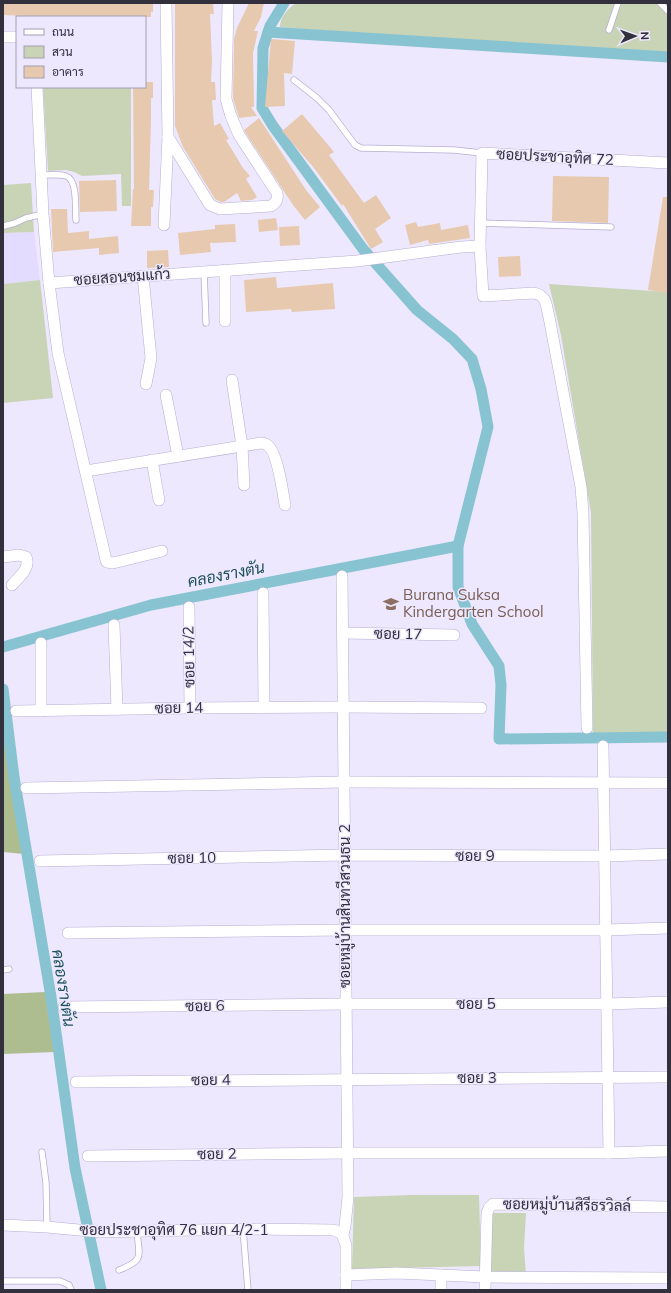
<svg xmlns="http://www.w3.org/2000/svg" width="671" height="1293" font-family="Mulish,Sarabun,sans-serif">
<rect width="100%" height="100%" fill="#ede8fe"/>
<path fill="#e4dcfe" d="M34,232L40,280L3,284V233Z"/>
<g fill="#c9d3b6">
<path d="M296,3H668V52L478,43L280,27C280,16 288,9 296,3Z"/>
<path d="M43,87H131V206H122L121,174L82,176L74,172L66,170L48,171Z"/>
<path d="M31,183L34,232L3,233V185Z"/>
<path d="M40,280L53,398L3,403V284Z"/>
<path d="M549,284L668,292V733L593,734L591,513L561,335Z"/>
<path d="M413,1195H479L481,1266L352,1269L354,1197Z"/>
<path d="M492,1213H526L524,1248L526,1274L489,1273Z"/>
</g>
<g fill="#adbd90">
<path d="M3,716L24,854L3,852Z"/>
<path d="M45,992L54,1052L3,1054V994Z"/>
</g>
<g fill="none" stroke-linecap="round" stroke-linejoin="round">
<g stroke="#88c3d2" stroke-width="11">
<path d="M284,3L270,26L263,48L262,108L273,126L363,249L417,310L453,339L472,359L481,389L488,427L458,546V587L472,624L499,666L501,685L499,739L668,737"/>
<path d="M268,32L668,57"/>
<path d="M3,647L151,605L458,546"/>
<path d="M3,689L14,777L51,997L75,1168L101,1290"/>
</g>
</g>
<g fill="#e7c9af">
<path d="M3,3H153V12H151V17H52L3,15Z"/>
<path d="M175,3H213L214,14H210L212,62L211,82H215L216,100H212L214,126L220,123L229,139L226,140L243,168L250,176L246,179L257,197L252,200L241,201L237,193L224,202H221L215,199L183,147L175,126Z"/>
<path d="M249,3H264L261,17L254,31H258L253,53L254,107H251L257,116L239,118L233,98L234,39L237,28Z"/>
<path d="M271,39L295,41L292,74L284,73L285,106L265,107Z"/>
<path d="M145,82H153V98H151V121L149,190H154L153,207H151V226H131L133,189H134L133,87H145Z"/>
<path d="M302,114L334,152L329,155L364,203L376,195L391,218L375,229L383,242L371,249L343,204L342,206L314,168L282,131Z"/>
<path d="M259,118L306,190L320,207L305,220L293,205L245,132L244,130Z"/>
<path d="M553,176L609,177L608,223L552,221Z"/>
<path d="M116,180L117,211L80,212L79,181Z"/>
<path d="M663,197H668V293L648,290Z"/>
<path d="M51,209H67L68,233L89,231V239L118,236L119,253L99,255V248L53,252Z"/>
<path d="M276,218L278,230L259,232L258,220Z"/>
<path d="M416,222L418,227L440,223L441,230L468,225L470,238L429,244L428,240L410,245L405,225Z"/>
<path d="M235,224L236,242L210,243L211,252L180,255L178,233L215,229V225Z"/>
<path d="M299,226L300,245L280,246L279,227Z"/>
<path d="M168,250L169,267L147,268V251Z"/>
<path d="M520,256L521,276L499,277L498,257Z"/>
<path d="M276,277L277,288L333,283L335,309L292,312L291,309L246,312L244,280Z"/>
</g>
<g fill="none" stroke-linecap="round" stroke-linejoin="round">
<defs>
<g id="lane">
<path d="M660,3L668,11"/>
<path d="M609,30L618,3"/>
<path d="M294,80L317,98L329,110L355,145L361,148L454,150L482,153"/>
<path d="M41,175C48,175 60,174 66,176C78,180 75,209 76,220"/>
<path d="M481,223L611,227"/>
<path d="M4,226L15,223L26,218L43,214"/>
<path d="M204,272L206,323"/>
<path d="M3,970L9,969"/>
<path d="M42,1152L46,1183L47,1227"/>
<path d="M243,1229L248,1290"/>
<path d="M119,1270C145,1260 139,1256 137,1232"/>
<path d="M3,1281H60L69,1285L71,1290"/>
</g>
<g id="street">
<path d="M166,3L168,137L210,205L220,209L271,206C277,202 278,199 277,193L239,135L231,116L226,99L228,3"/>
<path d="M3,37H17"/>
<path d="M37,87L43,214L49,283L357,261L461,247L480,246L482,153L668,163"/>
<path d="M164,225L168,137"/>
<path d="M480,246L483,296L534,293C547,296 546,305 549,317L581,487L583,513L587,728"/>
<path d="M225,270V321"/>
<path d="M143,276L151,358L146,384"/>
<path d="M49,283L58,353L106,560L107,562L113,563L162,551"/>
<path d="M232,380L242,446L244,485"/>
<path d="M166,395L178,456"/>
<path d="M152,460L159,500"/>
<path d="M86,471L261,443C262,443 267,444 267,445C277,450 283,493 285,505"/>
<path d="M3,557L19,555L26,557C31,568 19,577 12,585"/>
<path d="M342,576L348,1197L345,1226L343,1235"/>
<path d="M263,593L264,707"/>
<path d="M189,607L190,708"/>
<path d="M114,625L117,709"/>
<path d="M343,633L454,635"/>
<path d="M16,711L190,708L343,707L481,708"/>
<path d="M41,711V643"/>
<path d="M603,746L609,1153"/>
<path d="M26,788L344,782L668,783"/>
<path d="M40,861L345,855L605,856L668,854"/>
<path d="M68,933L345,930H605L668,928"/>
<path d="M64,1007L346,1004H607L668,1002"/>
<path d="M76,1082L668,1077"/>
<path d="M88,1156L347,1153H609L668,1151"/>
<path d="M3,1225L47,1227L100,1232L243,1229L334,1230L342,1234L346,1245V1290"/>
<path d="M346,1275L397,1273L485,1277L668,1278"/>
<path d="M441,1275V1290"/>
<path d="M485,1290L487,1213L489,1208L493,1204L668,1207"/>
</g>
</defs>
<use href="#lane" stroke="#b6aed0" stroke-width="7"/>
<use href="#street" stroke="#b6aed0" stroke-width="12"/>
<use href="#lane" stroke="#fff" stroke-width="5.5"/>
<use href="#street" stroke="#fff" stroke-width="11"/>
</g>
<defs>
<symbol id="school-bare" viewBox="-9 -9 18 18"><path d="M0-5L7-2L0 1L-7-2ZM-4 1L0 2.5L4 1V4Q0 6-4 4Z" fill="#8d6e63" stroke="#ede8fe" stroke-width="2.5" paint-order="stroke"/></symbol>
</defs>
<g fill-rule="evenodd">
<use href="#school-bare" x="380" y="593" width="22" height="22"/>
</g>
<g text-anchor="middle" stroke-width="3" stroke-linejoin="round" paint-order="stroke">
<g font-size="15" fill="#33303e" stroke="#ede8fe">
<text transform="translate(555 157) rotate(3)" y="5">ซอยประชาอุทิศ 72</text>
<text transform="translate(122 277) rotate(-4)" y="5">ซอยสอนชมแก้ว</text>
<text transform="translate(398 634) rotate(1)" y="5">ซอย 17</text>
<text transform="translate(189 657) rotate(-91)" y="5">ซอย 14/2</text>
<text transform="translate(179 708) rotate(-1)" y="5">ซอย 14</text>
<text x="475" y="861">ซอย 9</text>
<text transform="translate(192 858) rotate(-1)" y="5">ซอย 10</text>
<text transform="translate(345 906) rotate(-90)" y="5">ซอยหมู่บ้านสินทวีสวนธน 2</text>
<text x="476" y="1009">ซอย 5</text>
<text transform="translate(205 1006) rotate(-1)" y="5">ซอย 6</text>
<text x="477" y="1083">ซอย 3</text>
<text transform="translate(211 1080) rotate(-1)" y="5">ซอย 4</text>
<text transform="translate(217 1154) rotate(-1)" y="5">ซอย 2</text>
<text transform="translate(567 1205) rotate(1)" y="5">ซอยหมู่บ้านสิรีธรวิลล์</text>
<text x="174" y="1235">ซอยประชาอุทิศ 76 แยก 4/2-1</text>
</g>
<g font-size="15" fill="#785e54" stroke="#ede8fe" text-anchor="start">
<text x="403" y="600">Burana Suksa<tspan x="403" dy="17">Kindergarten School</tspan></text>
</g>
<g font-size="16" font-style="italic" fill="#1f525d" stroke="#ede8fe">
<text transform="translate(226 574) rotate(-11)" y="6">คลองรางตัน</text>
<text transform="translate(64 988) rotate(81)" y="6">คลองรางตัน</text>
</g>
</g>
<rect width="671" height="1293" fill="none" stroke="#33303e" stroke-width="8"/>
<rect x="16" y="16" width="130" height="72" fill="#ede8fe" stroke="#a39eb1"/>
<rect x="24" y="29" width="20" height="6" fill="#ffffff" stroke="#a39eb1"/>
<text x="52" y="36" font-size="12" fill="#33303e">ถนน</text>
<rect x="24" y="46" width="20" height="12" fill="#c9d3b6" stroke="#a39eb1"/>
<text x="52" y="56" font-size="12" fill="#33303e">สวน</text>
<rect x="24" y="66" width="20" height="12" fill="#e7c9af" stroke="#a39eb1"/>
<text x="52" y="76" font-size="12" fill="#33303e">อาคาร</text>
<g transform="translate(635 36) rotate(88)" stroke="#ede8fe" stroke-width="3" paint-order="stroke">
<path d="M0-3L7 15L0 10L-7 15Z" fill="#33303e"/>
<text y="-6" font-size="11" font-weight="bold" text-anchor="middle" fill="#33303e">N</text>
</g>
</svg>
